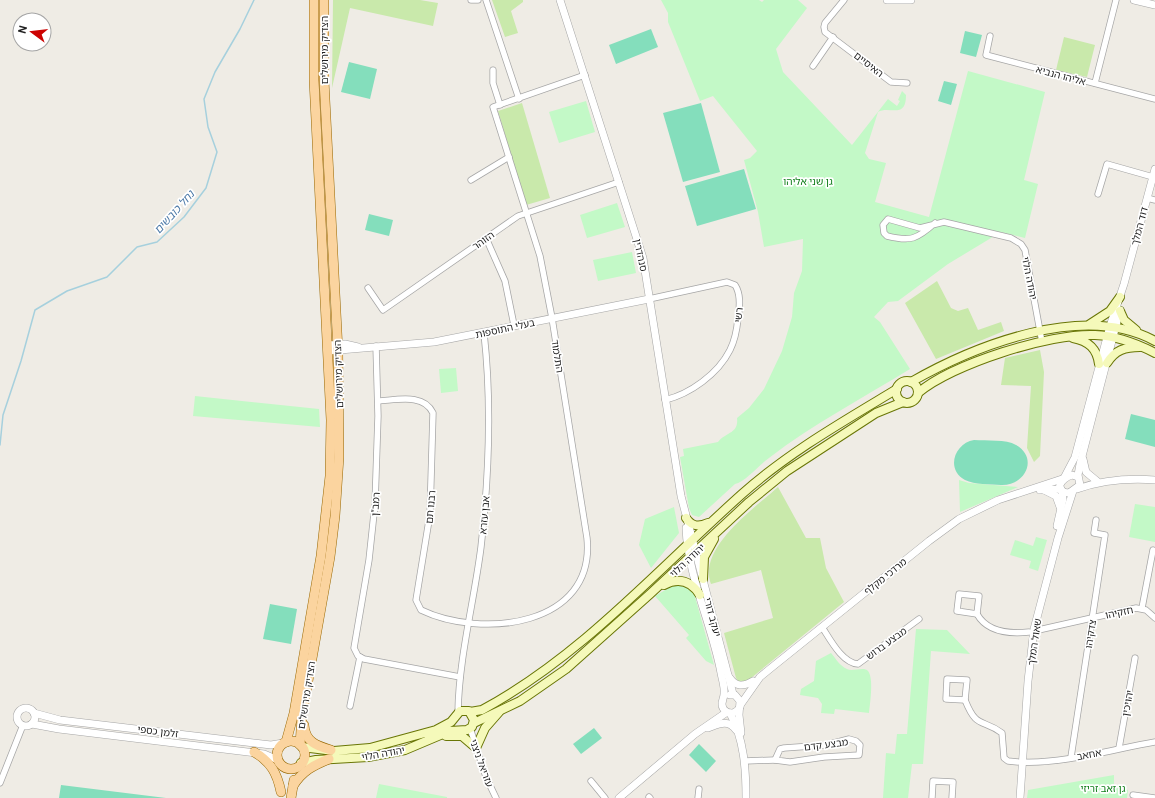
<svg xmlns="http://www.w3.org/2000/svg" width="1155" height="798" font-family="Roboto,'Noto Sans Hebrew',sans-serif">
<rect width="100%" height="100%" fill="#efece5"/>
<g fill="#c9e9ab">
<path d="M333,0H420L438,3L433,26L350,8L332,88Z"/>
<path d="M492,0H523V2L511,11L518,33L505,37Z"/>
<path d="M1064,37L1095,45L1087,77L1056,70Z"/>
<path d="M522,103L550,198L526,205L498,111Z"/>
<path d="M937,281L951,308L958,311L968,308L978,330L1001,322L1004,331L936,359L905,303Z"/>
<path d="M1040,350L1044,372L1040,456L1034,462L1027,448L1031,386L1001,385L1005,358Z"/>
<path d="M778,487L806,538H820L826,568L844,602L745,683L738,681L736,678L724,633L773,618L761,570L711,584C697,548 755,508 778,487Z"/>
</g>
<g fill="#c3f9c7">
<path d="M661,0H759L762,2L764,0H798L807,8L776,49L783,72L852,145L888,99L897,106L900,101L898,100L902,91L906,95C906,120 889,105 878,112L865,153L869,159L886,163L875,202L929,217L968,71L1045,92L1024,180L1038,184L1025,238L1001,232L948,264L898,301L888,302L874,317L880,322L910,369C863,398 813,424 769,458C760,464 745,482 735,484L699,517L692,515L689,508L680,457L684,456L683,449L718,442C725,432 739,434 737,418L749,408L764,389L782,351L792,317L794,293L802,271L803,239L764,247L758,212L744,160L750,158L757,151L713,96L700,101L668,22V13Z"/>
<path d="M586,101L595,132L559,143L549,112Z"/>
<path d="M617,203L625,227L587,238L580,215Z"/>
<path d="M632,252L636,273L598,281L593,260Z"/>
<path d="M456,368L458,391L441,393L439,369Z"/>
<path d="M195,396L319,409L320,427L193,416Z"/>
<path d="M959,480L969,483L1018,487L960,512Z"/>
<path d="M1135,504L1155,507V542L1129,537Z"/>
<path d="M674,507L679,533L651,568L639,545L645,519Z"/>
<path d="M1036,537L1047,540L1038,571L1029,568L1031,561L1010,555L1015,540L1033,546Z"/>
<path d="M678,585L691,589L694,593L714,665L706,661L686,638L689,635L655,596L672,586Z"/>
<path d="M916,629L947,630L970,654L931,651L923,764H912L908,798H883L886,753L895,754L897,734H907Z"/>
<path d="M831,653C836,659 840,666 847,669C853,672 864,666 868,671C874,678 870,704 869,713L835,709L834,714L821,713L822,704L818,698L800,695L801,689L814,681L816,661Z"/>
<path d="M1114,775V787L1128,790L1127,798H1027L1028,790Z"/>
<path d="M379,784L447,797V798H376Z"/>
</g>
<g fill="#84debc">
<path d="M651,29L658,47L616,64L609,45Z"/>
<path d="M965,31L982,35L976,57L960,53Z"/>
<path d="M349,62L377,69L370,99L341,92Z"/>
<path d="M944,81L957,84L951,105L938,101Z"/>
<path d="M701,103L720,172L683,182L663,113Z"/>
<path d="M744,169L756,209L697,226L685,186Z"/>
<path d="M369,214L393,220L389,236L365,230Z"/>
<path d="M1131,414L1155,420V447L1125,439Z"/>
<path d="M974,440C987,441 1006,439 1016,445C1039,458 1025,486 1001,485C990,484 975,485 965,480C945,469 955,443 974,440Z"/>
<path d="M270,604L297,609L291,644L263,639Z"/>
<path d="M594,728L602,738L581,754L573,744Z"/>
<path d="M699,744L716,761L706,772L689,755Z"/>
<path d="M61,785L166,798H59Z"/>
</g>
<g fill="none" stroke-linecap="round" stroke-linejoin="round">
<path stroke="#a6d0dd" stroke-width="1.5" d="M0,445L3,415L21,361L35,310L67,291L107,277L137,247L157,242L184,217L206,188L217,152L208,127L204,99L215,72L240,29L254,0"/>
<defs>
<g id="minor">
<path d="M471,0H478"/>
<path d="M486,0L519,99"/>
<path d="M844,0L825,23L824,27L825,32L891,82L907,83"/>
<path d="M990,36L986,55L1155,99"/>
<path d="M813,66L833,37"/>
<path d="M493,70V83L500,105"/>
<path d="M1095,83L1116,0"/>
<path d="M471,180L509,157"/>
<path d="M1098,194L1107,164L1153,177"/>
<path d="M1147,198L1155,200"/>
<path d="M935,223C917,239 911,242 887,236L884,233L883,225L888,219L920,228L944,222L1011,238L1021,244L1025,250L1042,342"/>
<path d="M486,238L505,281L514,325"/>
<path d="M368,288L383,310L518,216L619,182"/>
<path d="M649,299L727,282L735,285C741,294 740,306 738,318C737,329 735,340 730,350C718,374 690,394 665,400"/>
<path d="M376,346L378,416L375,504L369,560L354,648L358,656L364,659L460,677"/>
<path d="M378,401C397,400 424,393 433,413L430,514L416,600L421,610C481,639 596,627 587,538L552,318L540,256L493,107L585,75"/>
<path d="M959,594L979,596L977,614L957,611Z"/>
<path d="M1142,608L1153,550"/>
<path d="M977,614C987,632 1010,634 1029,632"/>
<path d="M822,627C830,639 842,663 858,664L919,619"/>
<path d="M1034,631L1136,608L1146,610L1155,618"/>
<path d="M947,679L967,680L965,700L946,699Z"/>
<path d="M965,700C977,730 982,718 1002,733L1004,758L1008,761L1018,762"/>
<path d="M350,706L360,657"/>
<path d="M458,712C459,657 474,602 481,547C489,476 492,404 484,333"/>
<path d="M470,728L486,777L496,798"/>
<path d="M849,739L856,741L860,745L859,755L824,757L790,762L775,760L780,749L784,748L826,745Z"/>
<path d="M1119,748L1135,658"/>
<path d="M1071,757L1105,535L1094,533L1096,520"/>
<path d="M745,761L775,760"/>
<path d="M1022,762C1062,764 1114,749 1155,742"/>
<path d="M591,781L605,798"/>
<path d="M0,783L23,725"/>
<path d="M1133,795L1155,798"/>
<path d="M649,797L650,798"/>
<path d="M698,798L699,789"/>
<path d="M932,798L933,781L953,782L952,798"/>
</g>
<g id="tertiary">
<path d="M560,0L643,258L681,496L733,694"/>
<path d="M887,0H911"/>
<path d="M1134,0L1155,5"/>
<path d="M328,345L345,344L358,347"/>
<path d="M328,351L434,342L649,299"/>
<path d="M1083,459L1086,472L1098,482"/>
<path d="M1078,477L1072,475C1061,478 1052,492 1069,493L1080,485L1078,475L1080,464L1120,310"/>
<path d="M1064,478L1075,457L1110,326L1124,284L1155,169"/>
<path d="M1077,489C1103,480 1127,478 1155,480"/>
<path d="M1040,490L1061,489"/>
<path d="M1044,490L1056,496L1060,507"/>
<path d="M1057,526L1063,499L1062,491"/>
<path d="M686,528C688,578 712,624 721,673C722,679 725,687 724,694C724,699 720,703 723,708C727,716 736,714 740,707"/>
<path d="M729,677C736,687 743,687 753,681"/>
<path d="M730,695H735L740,701L739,715L741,733"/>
<path d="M741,704L760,677L771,668L929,541L959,519L998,500L1062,479"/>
<circle cx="26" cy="717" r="9"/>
<path d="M34,713L60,720L271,745L283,743"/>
<path d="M730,713C744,739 746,769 746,798"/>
<path d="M32,724L59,729L264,754L278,760"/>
<path d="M708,728C719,724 728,719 736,730"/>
<path d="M619,798L695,734L727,712"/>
<path d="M1020,798L1028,681L1034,629L1058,538L1073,491"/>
</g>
<g id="secondary">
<path d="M1120,311L1124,320L1136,330"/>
<path d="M1090,324L1110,311L1120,297"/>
<path d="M1073,338C1089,341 1097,349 1099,364"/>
<path d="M1107,363C1115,350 1125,347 1140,347"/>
<circle cx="907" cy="392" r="11"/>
<path d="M911,382C976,345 1084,302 1155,341"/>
<path d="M918,393C952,364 1050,333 1095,335C1116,336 1136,343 1155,353"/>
<path d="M686,518C692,527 699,527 708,523"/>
<path d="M703,579L704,557L714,539"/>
<path d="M664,585C679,577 691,581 700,595"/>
<path d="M470,712L482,710C582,656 658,569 742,494C789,452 844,421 897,389"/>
<path d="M474,723L520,701L566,669L650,594L749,502L787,471L876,413L903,402"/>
<path d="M446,736H462L476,748"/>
<path d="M476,748L485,728L499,712"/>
<path d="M301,763L316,760L368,757L405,750L450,731L467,730L472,727L474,720L469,711H460L451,722L436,730L370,748L334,751L302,747"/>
</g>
<g id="primary">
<path d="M304,725C305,742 317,746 331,750"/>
<circle cx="291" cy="755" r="14"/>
<path d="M286,742L294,713L321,556L330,476L331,420L314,80V0"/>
<path d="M300,745L302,715L330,557L335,516L339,457L338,351L324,80V0"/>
<path d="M254,752C271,762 277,773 281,792"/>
<path d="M293,786C302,771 314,765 329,759"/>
<path d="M291,798L294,780"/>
</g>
</defs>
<use href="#minor" stroke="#a6a6a6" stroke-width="7"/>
<use href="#tertiary" stroke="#a6a6a6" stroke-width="8"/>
<use href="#secondary" stroke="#697606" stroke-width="10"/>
<use href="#primary" stroke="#986701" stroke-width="10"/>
<use href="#minor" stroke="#fff" stroke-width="5.5"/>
<use href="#tertiary" stroke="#fff" stroke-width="7"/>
<use href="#secondary" stroke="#f5f9ba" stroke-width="8"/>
<use href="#primary" stroke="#fbd49f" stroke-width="9"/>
</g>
<g text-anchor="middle" stroke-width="3.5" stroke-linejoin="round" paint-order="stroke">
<g font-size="10" fill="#1f1f1f" stroke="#fff">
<text transform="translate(324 50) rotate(-90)" y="4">הצדיק מירושלים</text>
<text transform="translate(869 64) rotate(38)" y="4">האיסיים</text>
<text transform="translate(1061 75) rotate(15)" y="4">אליהו הנביא</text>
<text transform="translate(1139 226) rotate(-75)" y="4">דוד המלך</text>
<text transform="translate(483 240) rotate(-35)" y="4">הזוהר</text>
<text transform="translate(641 255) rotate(78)" y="4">סנהדרין</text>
<text transform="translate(1030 278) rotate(79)" y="4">יהודה הלוי</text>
<text transform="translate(738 315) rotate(-84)" y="4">רשי</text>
<text transform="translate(505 328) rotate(-12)" y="4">בעלי התוספות</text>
<text transform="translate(558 356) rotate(81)" y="4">התלמוד</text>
<text transform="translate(338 374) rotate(-92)" y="4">הצדיק מירושלים</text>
<text transform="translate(375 504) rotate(-86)" y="4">רמב"ן</text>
<text transform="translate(430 507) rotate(-85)" y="4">רבנו תם</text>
<text transform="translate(484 515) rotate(-85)" y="4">אבן עזרא</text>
<text transform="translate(687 560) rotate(-43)" y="4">יהודה הלוי</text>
<text transform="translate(885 576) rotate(-39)" y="4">מרדכי מקלף</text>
<text transform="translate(1119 612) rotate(-12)" y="4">חזקיהו</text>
<text transform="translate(713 617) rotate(75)" y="4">יעקב דורי</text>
<text transform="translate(1090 634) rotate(-81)" y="4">צדקיהו</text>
<text transform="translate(1034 642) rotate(-82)" y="4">שאול המלך</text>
<text transform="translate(886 643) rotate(-36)" y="4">מבצע ברוש</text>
<text transform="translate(306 695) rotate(-81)" y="4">הצדיק מירושלים</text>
<text transform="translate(1127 703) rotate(-80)" y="4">יהויכין</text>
<text transform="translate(158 731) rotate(7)" y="4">זלמן כספי</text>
<text transform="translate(826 744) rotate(-7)" y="4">מבצע קדם</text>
<text transform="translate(383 753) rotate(-10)" y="4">יהודה הלוי</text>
<text transform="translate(1089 754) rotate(-11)" y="4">אחאב</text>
<text transform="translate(482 763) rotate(70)" y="4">עזריאל ניצני</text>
</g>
<g font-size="10" fill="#0d7d17" stroke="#fff">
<text x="808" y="185">גן שני אליהו</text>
<text x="1103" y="792">גן זאב זריזי</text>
</g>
<g font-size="11" font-style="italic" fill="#4977a6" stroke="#fff">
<text transform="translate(174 212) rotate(-48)" y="4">נחל כובשים</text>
</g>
</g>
<g transform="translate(32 32) rotate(285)"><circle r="19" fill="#ffffff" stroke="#a5a5a5"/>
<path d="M0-3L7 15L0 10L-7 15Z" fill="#cc0302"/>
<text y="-6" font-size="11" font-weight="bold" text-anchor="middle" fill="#1f1f1f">N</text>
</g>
</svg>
